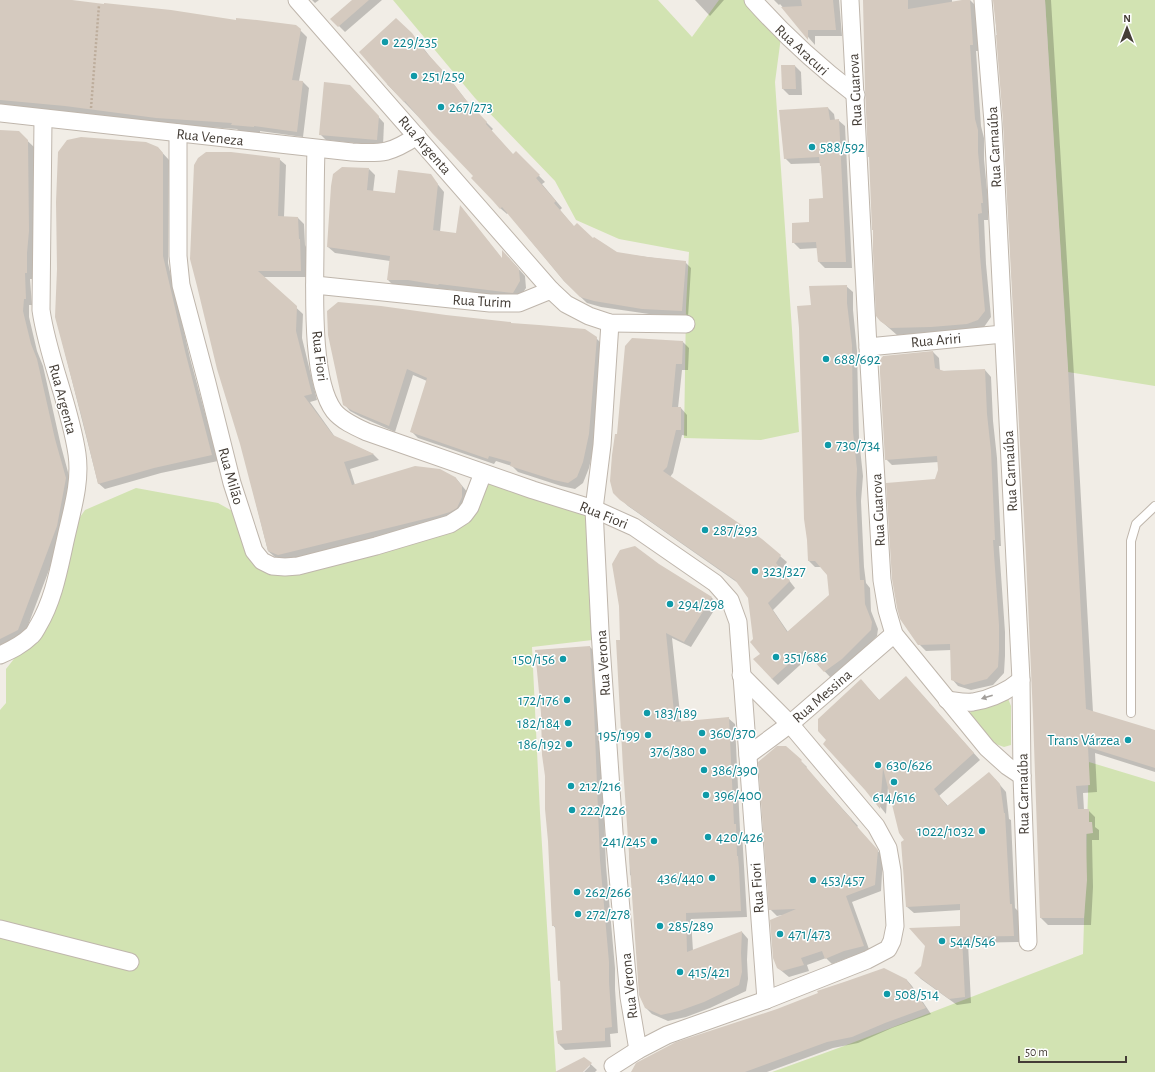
<svg xmlns="http://www.w3.org/2000/svg" width="1155" height="1072" font-family="'Alegreya Sans',sans-serif">
<rect width="100%" height="100%" fill="#f1ede6"/>
<g fill="#d2e3b2">
<path d="M393,0H658L692,37L719,0H751L781,37L775,82L799,432L761,440L684,438L686,307L689,252L619,239L576,220L555,181L475,98Z"/>
<path d="M1045,0H1155V386L1068,372Z"/>
<path d="M483,473L594,509L601,639L532,647L540,813L556,1072H0V710L6,703V669L32,636L66,537L85,510L136,488L218,503L243,517L272,566L450,524Z"/>
<path d="M1007,696L1011,706V745L1004,747L993,743L969,714L977,705Z"/>
<path d="M1089,762L1155,782V1072H772L844,1046L1083,954Z"/>
</g>
<g fill="#0003">
<path d="M0,0H66L300,30L307,37L299,81L303,82L309,88L303,137L260,131V133L239,131L237,129L163,124L72,112L0,105Z"/>
<path d="M312,0H319L315,3Z"/>
<path d="M353,0H382L345,32L332,19Z"/>
<path d="M695,0H724L710,16Z"/>
<path d="M774,0H839L842,36H815V45L780,4L779,5Z"/>
<path d="M864,0H952V3L970,0L976,6L979,51H976L981,126L984,138V159L989,210H988V220H984L986,264L991,317L984,327L974,330L938,333L897,335L881,321Z"/>
<path d="M994,0H1051L1074,375L1093,712L1155,731V772L1095,753L1097,792L1083,793L1084,810H1088L1095,817V827L1099,830V840H1092L1093,887L1091,925H1048L1041,918L1033,675L1003,113Z"/>
<path d="M396,19L418,41L431,58L452,82L472,108L493,129L491,131L513,155L516,152L545,182L542,184L562,208L560,210L574,227L616,253L685,262L691,268L688,317L649,314L601,307L587,303L564,281L508,213L507,214L500,208L475,176L387,84Z"/>
<path d="M795,66L801,72L802,95H789L783,89Z"/>
<path d="M356,92L384,123L383,146L326,140L320,134Z"/>
<path d="M828,108L834,114L835,120H838L845,126L852,268H825L819,262L818,248L800,249L793,242L810,223L824,199L821,163L791,164L785,158Z"/>
<path d="M0,131L18,132L34,147L35,238L33,260V279H30L32,305H29V317L37,351L43,366L61,446L72,487L63,533L24,636L0,648Z"/>
<path d="M158,148L169,160L168,263L190,358L218,461L161,473L105,489L98,483L56,317Z"/>
<path d="M279,159L286,165L284,217L298,218L304,224L305,245L306,247L307,277H263L303,314L302,338L317,400L310,402L335,437L373,454L379,460L350,469L355,485L455,477L468,493L456,518L285,561L275,557L268,551L241,443L218,369Z"/>
<path d="M369,169L375,175L373,192L396,194L430,175L444,192L440,232L457,234L461,207L502,259L508,257L525,276L526,288L519,298L445,289L444,291L415,286H394L388,280L390,261L335,253L328,247Z"/>
<path d="M846,286L853,292V310L857,351L859,439L863,476L861,501L864,567L866,583L870,588L871,611L878,629L877,636L848,665L831,678L810,656L778,685L772,679L754,640L749,598L738,583L628,506L614,492L618,436L682,341L689,348L688,370H682L678,408H681L687,415V436L682,435L673,473L670,477L761,540L787,562L781,570L795,588L773,610L788,632L830,595L828,575L821,567H815L809,561L812,306Z"/>
<path d="M329,335L596,338L603,345L595,441L589,468L583,483L575,489L561,486L518,472L512,466L496,461L494,464L418,438L411,431L427,381L413,375L395,432L361,417L350,411L344,404Z"/>
<path d="M933,352L939,358L940,371L985,370L991,377L993,421L997,458L1001,546H999L1005,632V656L1004,673L993,685L971,690L958,686L952,679L951,650L926,651L919,644L936,480L939,471V462L892,465L886,459L883,357Z"/>
<path d="M658,565L712,598L718,604L691,647L672,638L681,723L728,718L735,724L740,830L742,832L747,917L691,919L693,951L742,932L748,939L747,960L748,979L746,991L710,1008L686,1017L668,1021L652,1014L646,1008L632,876L630,875L621,641Z"/>
<path d="M590,647L596,653L600,716L606,866L615,968V989L618,1033L610,1034L611,1047L565,1050L559,1044L563,1030L561,982L559,980L556,929L553,925Z"/>
<path d="M912,684L980,760L939,796L948,806L995,779L1006,792L1009,819L1011,820L1015,908L1018,911L1020,942L968,943L971,1003L957,1005L921,979L915,973L961,927V910L914,913L907,907L906,840L888,787L886,814L866,789L867,687L880,701Z"/>
<path d="M786,747L807,767L806,768L858,826L857,827L883,857L881,891L852,902L870,952L850,957L832,964L826,958L807,965L809,971L789,977L778,968L782,915L777,916L770,909Z"/>
<path d="M906,979L912,986L931,1014L892,1028L858,1043L833,1048L767,1072H632Z"/>
<path d="M584,1058L597,1070L595,1072H584L590,1066L589,1064L581,1072H562Z"/>
</g>
<g fill="#d5cabf">
<path d="M0,0H72L104,4V3L171,10L236,20V18L257,20L296,25L301,29L292,80L303,81L297,132L254,126V127L231,125L232,123L156,118L65,106L0,100Z"/>
<path d="M352,0H369L338,27L330,19Z"/>
<path d="M801,0H833L836,30H808V40L781,7L802,6Z"/>
<path d="M863,0H908V9L962,0H970L973,45H970L975,119L978,130V152L983,203H981L982,213L978,214L980,256L985,311L978,320L967,324L931,327L890,328L880,321L876,316L873,251V230H872L869,157H868L865,89Z"/>
<path d="M993,0H1045L1068,368L1086,709L1155,730V768L1088,747L1090,785L1076,786L1078,809H1089V822H1092L1093,833L1086,834L1087,880L1084,918H1040L1033,716L1026,557L1003,121L996,35H997Z"/>
<path d="M396,18L412,33L425,51L446,74L466,100L487,122L486,124L513,154L516,151L540,175L536,178L556,201L554,203L574,226L577,223L593,238L594,237L617,252L648,257L686,261L682,311L642,309L594,301L580,297L564,281L502,207L500,209L493,201L471,178L473,176L432,133L405,101L404,102L387,84L359,52Z"/>
<path d="M781,65H795L796,89H782Z"/>
<path d="M324,82L350,85L379,116L377,140L319,135Z"/>
<path d="M828,107L830,120L839,119L846,262H818L816,242L792,243V223L809,222V199L823,198L821,166H820L819,157L784,159L779,110Z"/>
<path d="M0,130L19,131L28,140L29,231L27,253V273H25L26,299H24L23,311L31,344L37,359L55,439L66,478L57,526L18,630L0,639Z"/>
<path d="M81,137L146,142L158,147L163,153V256L185,351L212,455L154,468L98,484L83,422L55,317L57,269L56,202L58,152L67,140Z"/>
<path d="M206,152H231L280,158L278,216L298,217L299,239H300L301,271H258L297,306L296,331L312,394L304,396L333,435L374,454L344,462L352,485L415,466L440,469L455,477L462,486V497L457,508L450,512L437,516L278,555L268,551L240,444L217,369L197,286L190,259L194,165L198,158Z"/>
<path d="M342,167L369,168L367,190L395,193L398,170L431,174L438,184L433,230L456,233L460,205L502,258V250L519,269L520,281L513,293L439,284L438,285L408,280H387L390,256L327,247L331,186L333,174Z"/>
<path d="M847,285V303L852,345L853,432L857,469L856,494L859,560L860,580H864L865,604L872,622L871,630L842,659L824,672L804,650L772,679L753,659L760,654L750,642L753,639L748,598L735,580L620,500L613,493L610,481L612,455L615,434H617L625,346L632,338L683,341L682,364H676L672,407H681V430H676L667,467L663,471L762,539L781,555L776,563L790,581L768,603L787,632L829,595L827,575L815,561H808L807,540L804,519L799,328L797,306L811,305L809,286Z"/>
<path d="M338,302L381,306L446,315L511,322V323L539,325L585,329L597,337L589,434L583,462L577,477L568,483L554,480L510,466L511,462L489,456L488,459L410,432L427,378L407,369L389,426L353,411L343,405L328,335L327,311Z"/>
<path d="M933,351L935,368L944,371L985,369L987,414L991,451L995,540H993L999,625V650L998,667L987,679L964,685L951,680L950,644L918,645L900,619L897,608L892,579L886,483L935,479L938,470L937,456L885,460L880,373V360L883,356Z"/>
<path d="M635,546L659,564L712,597L684,642L666,633L675,722L729,717L734,824H736L737,856H738L739,868L741,911L686,913L687,952L742,931L741,953L742,972L739,985L704,1002L679,1011L661,1015L645,1008L639,995L623,768L616,640H620L619,606L612,564L620,550Z"/>
<path d="M590,646L594,709L600,860L609,962V982L612,1027L605,1028V1041L558,1044L556,1031L562,1030L560,980L558,981L557,964L555,926H552L548,841L545,809V776L542,755L541,713L535,650Z"/>
<path d="M906,676L974,753L934,789L947,806L989,772L1000,784L1004,813H1005L1010,904H1012L1014,936L962,937L965,997L949,999L914,973L921,966L925,946L909,928L960,926V904L906,907L901,842L904,840L899,833L883,768L880,809L865,790L823,744L826,740L818,731V719L861,679L879,700Z"/>
<path d="M777,746H786L802,760L801,761L844,811L852,819L851,820L878,850L875,885L846,896L864,946L844,951L825,959L822,951L801,958L804,965L782,971L777,968L773,958L770,920L796,909L769,910L758,762Z"/>
<path d="M884,968L906,979L926,1008L885,1023L852,1037L827,1042L745,1072H631L636,1063L676,1042L777,1009L818,993L817,991L847,981Z"/>
<path d="M584,1057L592,1063L583,1072H555Z"/>
</g>
<g fill="none" stroke-linecap="round" stroke-linejoin="round">
<defs>
<path id="lane" d="M1131,713V541L1136,524L1155,506"/>
<g id="street">
<path d="M297,0L551,290"/>
<path d="M753,0C785,36 818,66 856,95"/>
<path d="M850,0L868,347L882,580L887,610L894,634L987,748L1007,766L1022,776"/>
<path d="M983,0L993,122L1021,680L1022,776L1028,942"/>
<path d="M0,113L352,152C383,154 391,153 417,136"/>
<path d="M178,133V256L181,285L207,383L232,483L254,551L262,561L272,566L285,567L298,566L376,546L450,524L464,515L470,507L483,473"/>
<path d="M316,149C315,181 315,214 315,246C315,286 310,379 334,411C342,421 356,427 367,432L533,490L594,509L634,527L715,583L730,600L738,622L766,1000"/>
<path d="M315,285L490,303H519L551,290L566,304L589,316L610,323L686,324"/>
<path d="M610,323L602,445L594,509L600,631L614,832L629,997L638,1050L667,1035L766,1000L867,960L888,949L892,941L895,926L892,871L888,848L876,826L790,724L741,675"/>
<path d="M868,347L1003,334"/>
<path d="M0,655C11,650 22,645 31,636C34,634 36,629 38,626C54,599 59,568 66,537C72,510 81,482 77,454C70,405 48,359 41,310L43,119"/>
<path d="M947,700C956,701 964,703 973,702C990,699 1008,691 1021,680"/>
<path d="M748,755L790,724L894,634"/>
<path d="M0,929L130,962"/>
<path d="M613,1066L638,1050"/>
</g>
</defs>
<use href="#lane" stroke="#bfb6ac" stroke-width="10"/>
<use href="#street" stroke="#bfb6ac" stroke-width="19"/>
<path stroke="#bdad9c" stroke-width="2.5" stroke-dasharray="2 2" stroke-linecap="butt" d="M91,108L99,5"/>
<use href="#lane" stroke="#fff" stroke-width="8"/>
<use href="#street" stroke="#fff" stroke-width="17"/>
</g>
<defs><path id="oneway-solid" d="M-6-.8H1V-3.2L6.5 0L1 3.2V.8H-6Z"/></defs>
<use fill="#a29e9a" href="#oneway-solid" transform="translate(987 697) rotate(162)"/>
<g fill="#0f9aa8" stroke="#fff" stroke-width="1.5">
<circle cx="385" cy="42" r="4"/>
<circle cx="414" cy="76" r="4"/>
<circle cx="441" cy="107" r="4"/>
<circle cx="812" cy="147" r="4"/>
<circle cx="826" cy="359" r="4"/>
<circle cx="828" cy="445" r="4"/>
<circle cx="705" cy="530" r="4"/>
<circle cx="755" cy="571" r="4"/>
<circle cx="670" cy="604" r="4"/>
<circle cx="776" cy="657" r="4"/>
<circle cx="563" cy="659" r="4"/>
<circle cx="567" cy="700" r="4"/>
<circle cx="647" cy="713" r="4"/>
<circle cx="568" cy="723" r="4"/>
<circle cx="702" cy="733" r="4"/>
<circle cx="648" cy="735" r="4"/>
<circle cx="1128" cy="740" r="4"/>
<circle cx="569" cy="744" r="4"/>
<circle cx="703" cy="751" r="4"/>
<circle cx="878" cy="765" r="4"/>
<circle cx="704" cy="770" r="4"/>
<circle cx="894" cy="782" r="4"/>
<circle cx="571" cy="786" r="4"/>
<circle cx="706" cy="795" r="4"/>
<circle cx="572" cy="810" r="4"/>
<circle cx="982" cy="831" r="4"/>
<circle cx="708" cy="837" r="4"/>
<circle cx="654" cy="841" r="4"/>
<circle cx="712" cy="878" r="4"/>
<circle cx="813" cy="880" r="4"/>
<circle cx="577" cy="892" r="4"/>
<circle cx="578" cy="914" r="4"/>
<circle cx="660" cy="926" r="4"/>
<circle cx="780" cy="934" r="4"/>
<circle cx="942" cy="941" r="4"/>
<circle cx="680" cy="972" r="4"/>
<circle cx="887" cy="994" r="4"/>
</g>
<g text-anchor="middle" stroke-width="3" stroke-linejoin="round" paint-order="stroke">
<g font-size="15" fill="#0d838f" stroke="#fff" text-anchor="start">
<text x="393" y="47">229/235</text>
<text x="422" y="81">251/259</text>
<text x="449" y="112">267/273</text>
<text x="820" y="152">588/592</text>
<text x="834" y="364">688/692</text>
<text x="836" y="450">730/734</text>
<text x="713" y="535">287/293</text>
<text x="763" y="576">323/327</text>
<text x="678" y="609">294/298</text>
<text x="784" y="662">351/686</text>
<text x="555" y="664" text-anchor="end">150/156</text>
<text x="559" y="705" text-anchor="end">172/176</text>
<text x="655" y="718">183/189</text>
<text x="560" y="728" text-anchor="end">182/184</text>
<text x="710" y="738">360/370</text>
<text x="640" y="740" text-anchor="end">195/199</text>
<text x="1120" y="745" text-anchor="end">Trans Várzea</text>
<text x="561" y="749" text-anchor="end">186/192</text>
<text x="695" y="756" text-anchor="end">376/380</text>
<text x="886" y="770">630/626</text>
<text x="712" y="775">386/390</text>
<text x="579" y="791">212/216</text>
<text x="714" y="800">396/400</text>
<text x="894" y="802" text-anchor="middle">614/616</text>
<text x="580" y="815">222/226</text>
<text x="974" y="836" text-anchor="end">1022/1032</text>
<text x="716" y="842">420/426</text>
<text x="646" y="846" text-anchor="end">241/245</text>
<text x="704" y="883" text-anchor="end">436/440</text>
<text x="821" y="885">453/457</text>
<text x="585" y="897">262/266</text>
<text x="586" y="919">272/278</text>
<text x="668" y="931">285/289</text>
<text x="788" y="939">471/473</text>
<text x="950" y="946">544/546</text>
<text x="688" y="977">415/421</text>
<text x="895" y="999">508/514</text>
</g>
<g font-size="15" fill="#443d36" stroke="#fff">
<text transform="translate(802 50) rotate(43)" y="5">Rua Aracuri</text>
<text transform="translate(855 90) rotate(-93)" y="5">Rua Guarova</text>
<text transform="translate(210 137) rotate(6)" y="5">Rua Veneza</text>
<text transform="translate(425 145) rotate(49)" y="5">Rua Argenta</text>
<text transform="translate(994 147) rotate(-93)" y="5">Rua Carnaúba</text>
<text transform="translate(482 301) rotate(3)" y="5">Rua Turim</text>
<text transform="translate(936 340) rotate(-5)" y="5">Rua Ariri</text>
<text transform="translate(320 356) rotate(83)" y="5">Rua Fiori</text>
<text transform="translate(63 399) rotate(75)" y="5">Rua Argenta</text>
<text transform="translate(1010 471) rotate(-93)" y="5">Rua Carnaúba</text>
<text transform="translate(231 476) rotate(74)" y="5">Rua Milão</text>
<text transform="translate(878 510) rotate(-93)" y="5">Rua Guarova</text>
<text transform="translate(604 515) rotate(22)" y="5">Rua Fiori</text>
<text transform="translate(603 663) rotate(-94)" y="5">Rua Verona</text>
<text transform="translate(822 696) rotate(-41)" y="5">Rua Messina</text>
<text transform="translate(1023 794) rotate(-91)" y="5">Rua Carnaúba</text>
<text transform="translate(757 888) rotate(-94)" y="5">Rua Fiori</text>
<text transform="translate(629 986) rotate(-96)" y="5">Rua Verona</text>
</g>
</g>
<g transform="translate(1127 28)" stroke="#ffffff" stroke-width="3" paint-order="stroke">
<path d="M0-3L7 15L0 10L-7 15Z" fill="#443d36"/>
<text y="-6" font-size="11" font-weight="bold" text-anchor="middle" fill="#443d36">N</text>
</g>
<path d="M1019 1056v6h107v-6" fill="none" stroke="#443d36" stroke-width="2"/>
<text x="1025" y="1056" font-size="12" fill="#443d36" stroke="#ffffff" stroke-width="3" paint-order="stroke">50 m</text>
</svg>
